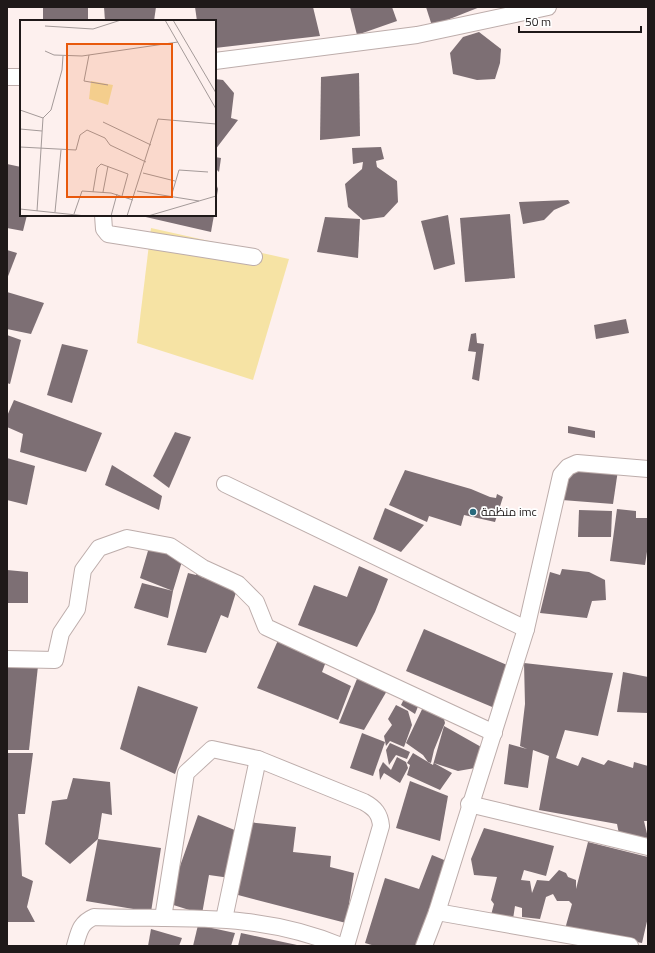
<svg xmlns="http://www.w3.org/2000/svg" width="655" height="953" font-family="'Titillium Web',Cairo,sans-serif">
<rect width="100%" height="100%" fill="#fdf0ee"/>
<path fill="#f6e3a4" d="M151,228L289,259L253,380L137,343Z"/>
<g fill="#7d6f74">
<rect x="43" y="7" width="45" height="14"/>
<path d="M104,7H156L154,21H105Z"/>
<path d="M195,7H313L320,36L215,48V21H197Z"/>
<path d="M350,7H392L397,21L357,35Z"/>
<path d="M426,7H480L432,26Z"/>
<path d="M479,32L501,49L500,63L495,79L477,80L453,74L450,53L463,37Z"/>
<path d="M359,73L360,136L320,140L321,77Z"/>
<path d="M215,79L223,80L234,93L231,118L238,120L215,150Z"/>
<path d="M381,147L384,159L376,161L377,167L397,181L398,202L384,217L363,220L348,207L345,184L362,169L363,162L353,164L352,148Z"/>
<path d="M215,157L221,158L219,172L215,168Z"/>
<path d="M7,164L21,167V215H27L23,231L7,228Z"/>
<path d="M215,181L218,189L216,201H215Z"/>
<path d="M568,200L570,203L554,210L544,220L523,224L519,202Z"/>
<path d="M510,214L515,278L465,282L460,218Z"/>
<path d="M137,215H214L211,232Z"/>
<path d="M448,215L455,264L434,270L421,221Z"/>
<path d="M325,217L360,219L358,258L317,252Z"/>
<path d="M7,250L17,253L7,279Z"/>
<path d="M7,292L44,303L31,334L7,329Z"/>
<path d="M626,319L629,333L596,339L594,325Z"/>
<path d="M476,333L477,343L484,344L479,381L472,379L476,352L468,351L471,334Z"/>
<path d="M7,335L21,340L10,384L7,383Z"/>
<path d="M62,344L88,350L72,403L47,395Z"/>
<path d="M14,400L102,433L86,472L20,452L23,434L7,427V416Z"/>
<path d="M568,426L595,431V438L568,433Z"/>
<path d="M175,432L191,437L169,488L153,476Z"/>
<path d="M7,458L35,466L27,505L7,500Z"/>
<path d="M112,465L162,496L159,510L105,485Z"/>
<path d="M569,468L618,470L613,504L562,500Z"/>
<path d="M405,470L471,489L490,497L496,498L497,494L503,497L495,522L464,515L461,526L429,516L427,522L389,505Z"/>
<path d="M385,508L424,525L401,552L373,539Z"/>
<path d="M617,509L636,511V518H648V545L645,565L610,561Z"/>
<path d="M579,510L612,511L611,537H578Z"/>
<path d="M150,544L183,558L173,591L168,618L134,608L142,583L173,591L140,578Z"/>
<path d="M359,566L388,579L375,612L357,647L298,625L314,585L347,597Z"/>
<path d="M562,569L589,572L605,580L606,600L592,601L587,618L540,613L550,572L560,575Z"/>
<path d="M7,570L28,572V603H7Z"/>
<path d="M198,570L203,571L201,577L238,586L228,618L221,615L206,653L167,645L188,573L196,575Z"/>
<path d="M424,629L507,665L497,709L406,671Z"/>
<path d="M279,638L327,659L322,672L351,686L338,720L257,688Z"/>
<path d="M524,663L613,673L598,736L565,730L556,758L578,766L582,757L604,765L608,760L633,768L634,762L648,766V821H644L648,838L619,834L617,824L539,810L549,756L533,750L528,788L504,784L509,744L527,749L520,746L525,704Z"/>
<path d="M7,664L38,666L29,750H7Z"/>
<path d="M623,672L648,677V713L617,712Z"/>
<path d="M359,674L388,689L364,730L339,723Z"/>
<path d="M138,686L198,707L175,774L120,749Z"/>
<path d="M405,697L419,704L415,714L401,705Z"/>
<path d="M425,703L443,715L445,723L434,750L431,763L428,762L423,755L406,743Z"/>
<path d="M396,705L408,711L412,725L404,747L390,741L386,746L384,736L392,725L388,719Z"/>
<path d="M444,726L483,748L475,768L458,771L434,763L452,773L440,790L407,775L410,765L407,763L413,753L433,765Z"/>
<path d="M362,733L385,742L373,776L350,768Z"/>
<path d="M390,743L410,752L407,759L396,755L389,765L386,750Z"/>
<path d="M7,753H33L25,814H18L22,876L33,881L27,907L35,922H7Z"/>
<path d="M397,757L406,762L408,768L400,783L384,773L380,780L379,770L383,762L391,770Z"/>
<path d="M73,778L110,782L112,815L102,813L98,839L161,848L151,912L86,901L98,839L70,864L45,844L52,801L67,799Z"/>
<path d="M410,781L448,796L440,841L396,828Z"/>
<path d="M198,815L237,831L230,878L209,875L202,914L167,903Z"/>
<path d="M248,822L296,827L293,852L331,856L330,867L354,873L346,923L238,895Z"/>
<path d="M484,828L554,846L546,876L524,870L521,880L530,881L532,893L537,880L549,881L559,870L566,873L568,877L576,880V889L588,842L648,857V917L642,943L565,929L572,904L569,901H557L553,894L546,897L540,919L522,917V908L515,906L513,919L491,915L494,904L491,900L497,877L474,875L471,859Z"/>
<path d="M432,855L449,862L421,946H375L365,943L385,878L419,889Z"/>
<path d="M198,925L235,933L231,946H193Z"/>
<path d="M151,929L182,938L179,946H148Z"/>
<path d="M241,933L297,945V946H238Z"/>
</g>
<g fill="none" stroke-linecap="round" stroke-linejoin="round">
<defs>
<g id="minor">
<path d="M215,61L417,35L548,7"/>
<path d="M7,77H21"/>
<path d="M103,215L104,229L108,234L254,257"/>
<path d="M225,484L526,629"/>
<path d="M7,659L55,660L61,633L77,609L83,570L99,548L127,538L170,546L203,568L238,584L256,602L266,627L494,733"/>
<path d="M469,804L648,847"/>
<path d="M437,912L630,946"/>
<path d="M163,918L186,773L212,749L258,759L364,802C375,808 380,814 381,826L346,946"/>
<path d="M224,919L258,759"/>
<path d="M75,946C79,932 80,923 94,917C183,920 257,911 341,946"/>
<path d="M424,946L437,912L526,629L561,475L568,467L577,463L648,469"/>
</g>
</defs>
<use href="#minor" stroke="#bdadab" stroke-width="18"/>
<use href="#minor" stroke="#fff" stroke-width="16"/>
</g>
<circle fill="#27697c" stroke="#fff" stroke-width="1.5" cx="473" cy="512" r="4"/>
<g text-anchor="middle" stroke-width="3.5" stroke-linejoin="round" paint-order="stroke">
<g font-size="12" fill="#1f1919" stroke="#fff" text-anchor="start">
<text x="481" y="516">منظمة imc</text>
</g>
</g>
<g transform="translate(20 20)">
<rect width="196" height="196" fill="#fdf0ee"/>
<path d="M71,61L93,65L88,85L69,79Z" fill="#f6e3a4"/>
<path fill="none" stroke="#a49a99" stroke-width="1" d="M145,0L196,89M153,0L196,73M25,6L73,9L101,0M25,31L34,35L62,36L158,22M69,35L64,61L88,65M0,90L23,98M83,102L131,125M0,109L22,111M0,127L56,130L60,115L67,110L85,118L90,125L126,142M123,153L155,161M117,171L179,181M73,172L77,148L81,144L108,154L102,176M83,172L88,146M151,177L159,150L188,152M0,189L66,196M17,191L23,98L31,90L42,50L43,36M35,192L41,130M54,194L62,171L91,173L113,180M91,196L97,174M107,196L138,99L196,104M128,196L196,176"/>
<path fill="#e8590c" fill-opacity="0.15" stroke="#e8590c" stroke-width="2" d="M47,24H152V177H47Z"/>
<rect width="196" height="196" fill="none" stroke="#1f1919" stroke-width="2"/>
</g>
<rect width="655" height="953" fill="none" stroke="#1f1919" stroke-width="16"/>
<path d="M519 26v6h122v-6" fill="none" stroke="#1f1919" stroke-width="2"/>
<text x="525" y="26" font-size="12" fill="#1f1919" stroke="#ffffff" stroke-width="3" paint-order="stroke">50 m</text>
</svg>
